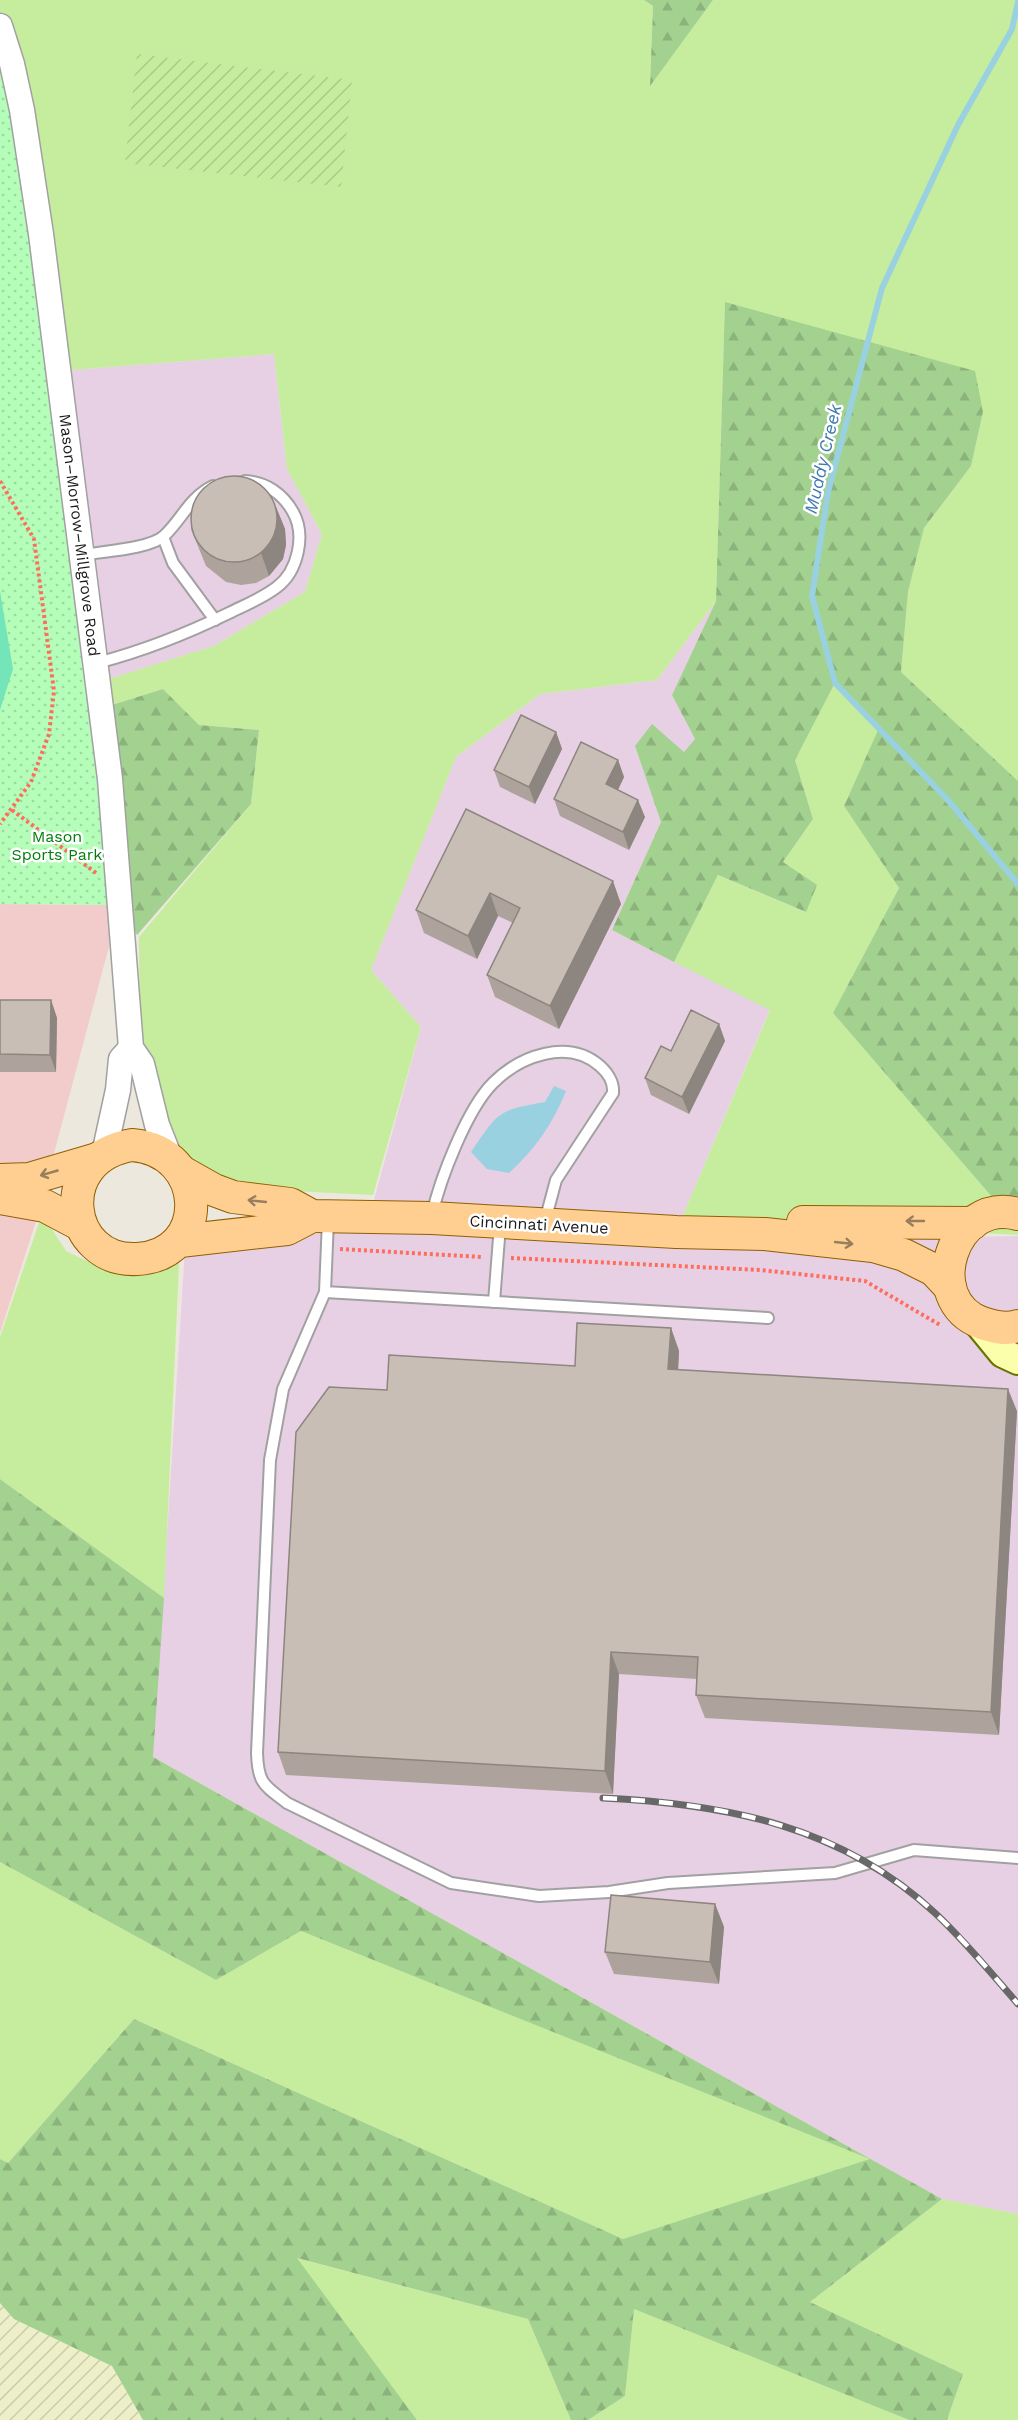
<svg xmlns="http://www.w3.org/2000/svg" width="1018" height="2420" font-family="'Work Sans',sans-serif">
<defs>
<pattern id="farmland-furrows" width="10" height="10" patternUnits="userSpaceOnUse" patternTransform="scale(1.5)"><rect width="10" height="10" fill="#ecefc7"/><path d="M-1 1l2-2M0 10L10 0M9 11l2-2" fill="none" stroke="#caccaa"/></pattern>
<pattern id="forest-firs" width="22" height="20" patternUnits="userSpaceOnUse" patternTransform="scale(1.5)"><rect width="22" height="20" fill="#a3d18f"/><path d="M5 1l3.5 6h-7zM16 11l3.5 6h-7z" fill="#8cb37b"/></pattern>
<pattern id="park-dots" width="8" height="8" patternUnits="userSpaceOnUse" patternTransform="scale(1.5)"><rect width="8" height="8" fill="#b5feba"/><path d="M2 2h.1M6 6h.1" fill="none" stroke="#9bd99f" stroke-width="1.8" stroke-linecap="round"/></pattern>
<pattern id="garden-furrows" width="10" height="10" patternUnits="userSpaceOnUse" patternTransform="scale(1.5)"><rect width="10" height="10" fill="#c6ed9e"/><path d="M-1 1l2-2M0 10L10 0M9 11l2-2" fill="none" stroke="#aacb88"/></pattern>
</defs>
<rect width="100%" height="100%" fill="#ede8de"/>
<g fill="#f1cccb">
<path d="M0,904L120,905L52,1161L0,1172Z"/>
<path d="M0,1204L40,1209L0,1333Z"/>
</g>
<g fill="#e7d0e3">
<path d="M274,354L287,469L322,534L305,592L214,646L99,682L59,371Z"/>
<path d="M716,601L672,695L695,739L684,752L635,746L661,822L612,930L770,1009L676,1232L874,1239L1018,1236V2214L942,2199L153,1757L185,1248L323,1233H364L428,1218H369L421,1027L371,970L456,757L540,694L657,680Z"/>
</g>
<path fill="url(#farmland-furrows)" d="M0,2303L14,2319L112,2366L143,2420H0Z"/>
<g fill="#c6ed9e">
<path d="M0,0H644L653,6L650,85L713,0H1018V781L901,672L908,592L924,528L971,466L983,412L725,302L716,601L657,680L540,694L456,757L371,970L421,1027L373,1195L254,1189L216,1179L189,1157L172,1135L140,1043L139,937L251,804L259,730L199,725L163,689L102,708L99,682L214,646L305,592L322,534L287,469L274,354L59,371L0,26Z"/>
<path d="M835,683L879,729L844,806L899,888L833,1013L1018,1227V1235L931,1230L676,1232L770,1010L674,962L718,875L805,912L783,862L813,819L795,760Z"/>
<path d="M42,1214L66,1251L95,1265L126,1272L179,1264L164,1598L0,1479V1337Z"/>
<path d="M0,1862L216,1980L301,1931L871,2159L623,2239L134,2019L8,2163L0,2159Z"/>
<path d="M942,2199L1018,2214V2420H947L963,2374L810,2302Z"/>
<path d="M296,2258L528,2319L571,2420H417Z"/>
<path d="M634,2309L909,2420H588L625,2396Z"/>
</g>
<g fill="url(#forest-firs)">
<path d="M644,0H713L650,86L653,6Z"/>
<path d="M725,302L975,371L983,412L971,466L924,528L908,592L901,672L1018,781V1227L833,1013L899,888L844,806L879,728L835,683L795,760L813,819L783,862L817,885L806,912L718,875L674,962L612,930L661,822L635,746L652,724L684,752L695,739L672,695L716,601Z"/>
<path d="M163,689L199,725L259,730L251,804L137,935L120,905L102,708Z"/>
<path d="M0,1479L164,1598L153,1757L942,2199L810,2302L963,2374L947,2420H909L634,2309L625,2396L588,2420H571L528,2319L297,2258L417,2420H143L112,2366L14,2319L0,2303V2159L8,2163L134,2019L623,2239L870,2159L301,1931L216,1980L0,1862Z"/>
</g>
<path fill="url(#park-dots)" d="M0,26L12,64L120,905L0,904Z"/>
<path fill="url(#garden-furrows)" d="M137,54L352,80L341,187L125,163Z"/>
<path fill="#74e5b8" d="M0,591L13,669L0,710Z"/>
<path fill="#9ad1e0" d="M554,1086L566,1091C553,1124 535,1149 509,1173L487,1169L471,1152C498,1112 498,1110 545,1102Z"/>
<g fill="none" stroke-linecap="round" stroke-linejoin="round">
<path stroke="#9ad1e0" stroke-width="6" d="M1018,2L1012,29L958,125L882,288L828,492L812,596L835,683L947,799L1018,884"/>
<defs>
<g id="service">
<path d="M163,537L173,563L215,620"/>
<path d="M83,555C104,551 149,549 164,536C183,518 188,499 213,486"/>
<path d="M97,663C143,651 186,634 229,613C245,605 263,598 277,587C298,571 306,535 293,512C283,494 266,482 245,481"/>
<path d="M432,1215C440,1179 467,1109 493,1083C520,1056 568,1038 600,1066C608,1073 614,1083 613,1093L556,1180L545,1221"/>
<path d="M328,1220L325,1292L768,1318"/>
<path d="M325,1292L283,1389L270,1460L257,1753C258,1784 264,1785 287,1803L451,1883L539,1896L609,1892L668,1883L835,1873L914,1850L1018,1858"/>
<path d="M494,1302L500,1225"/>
</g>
<g id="tertiary">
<path d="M0,26L12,64L22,110L41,234L110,779L131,1048L142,1064L157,1125L170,1158"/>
<path d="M104,1154L118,1090L121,1059L131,1048"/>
</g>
<path id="secondary" d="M976,1320L1003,1353L1018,1360"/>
<g id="primary">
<path d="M132,1145C208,1151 212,1255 137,1259C66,1263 51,1158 132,1145Z"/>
<path d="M182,1172L214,1190L233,1197L290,1204L312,1216L432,1218L676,1232L765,1234L873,1246L904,1255L934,1270L950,1287"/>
<path d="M0,1180L29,1179L97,1159"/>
<path d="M0,1198L45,1206L81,1225"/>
<path d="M1018,1214C953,1196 919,1300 982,1323C994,1327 1006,1330 1018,1326"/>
<path d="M803,1222L973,1223"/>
<path d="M180,1241L287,1229L312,1216"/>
</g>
</defs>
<use href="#service" stroke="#a1a1a1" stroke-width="14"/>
<use href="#tertiary" stroke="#a1a1a1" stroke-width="27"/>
<use href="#secondary" stroke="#687300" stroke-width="32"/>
<use href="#primary" stroke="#915f00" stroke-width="34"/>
<g stroke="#ff6d5e" stroke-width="4" stroke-dasharray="3 3" stroke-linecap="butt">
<path d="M0,481L34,539L54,691L49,734L31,782L0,824"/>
<path d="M12,810L96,873"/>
<path d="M340,1249L482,1257"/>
<path d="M511,1258L760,1270L865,1281L940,1325"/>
</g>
<use href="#service" stroke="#fff" stroke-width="10"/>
<use href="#tertiary" stroke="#fff" stroke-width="24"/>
<use href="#secondary" stroke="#fbffab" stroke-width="28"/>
<use href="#primary" stroke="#ffcf92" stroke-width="32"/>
<defs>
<path id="rail" d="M603,1798C727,1804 841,1826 935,1913C965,1941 991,1973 1018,2004"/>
</defs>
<use href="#rail" stroke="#686868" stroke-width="7"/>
<use href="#rail" stroke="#fff" stroke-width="4.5" stroke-dasharray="14" stroke-linecap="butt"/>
</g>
<g fill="#ada39c">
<path d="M276,507L285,529L286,545L283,559L269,576L256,583L241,585L226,582L206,566L191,529Z"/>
<path d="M556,732L562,749L535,804L500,787L494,770Z"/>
<path d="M618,760L624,777L618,790L645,817L629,850L560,816L554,799Z"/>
<path d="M466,809L621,904L559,1029L495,997L487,975L513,923L498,916L477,959L424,933L416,910Z"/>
<path d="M0,1000H51L57,1018L56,1072H0Z"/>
<path d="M719,1024L725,1041L689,1114L651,1095L645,1078L671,1051Z"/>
<path d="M671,1328L679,1351L678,1370L1017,1411L999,1735L705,1718L696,1695L697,1679L619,1674L613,1794L286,1775L278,1752L387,1390L575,1366Z"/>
<path d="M715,1904L724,1927L719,1984L614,1974L605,1952Z"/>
</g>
<g fill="#8d857f">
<path d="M276,507L285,529L286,545L283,559L269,576L261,553Z"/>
<path d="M556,732L562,749L535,804L529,787Z"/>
<path d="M618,760L624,777L612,802L606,784Z"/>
<path d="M638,800L645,817L629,850L623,832Z"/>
<path d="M613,881L621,904L559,1029L550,1006Z"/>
<path d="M490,893L498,916L477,959L468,936Z"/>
<path d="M51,1000L57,1018L56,1072L50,1055Z"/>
<path d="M719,1024L725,1041L689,1114L682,1097Z"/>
<path d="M671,1328L679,1351L677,1392L668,1369Z"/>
<path d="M1008,1389L1017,1411L999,1735L991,1712Z"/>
<path d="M611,1652L619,1674L613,1794L605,1771Z"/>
<path d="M715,1904L724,1927L719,1984L710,1962Z"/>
</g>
<g fill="#c9beb5" stroke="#8d857f" stroke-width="1.5">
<circle cx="234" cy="519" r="43"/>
<path d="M521,715L556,732L529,787L494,770Z"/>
<path d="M581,742L618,760L606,784L638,800L623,832L554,799Z"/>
<path d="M466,809L613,881L550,1006L487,975L520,908L490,893L468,936L416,910Z"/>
<path d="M0,1000H51L50,1055L0,1054Z"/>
<path d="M691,1010L719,1024L682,1097L645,1078L661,1046L671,1051Z"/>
<path d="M577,1323L671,1328L668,1369L1008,1389L991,1712L696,1695L698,1657L611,1652L605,1771L278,1752L296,1432L329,1387L387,1390L389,1355L575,1366Z"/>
<path d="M611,1895L715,1904L710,1962L605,1952Z"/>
</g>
<defs><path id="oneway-shaft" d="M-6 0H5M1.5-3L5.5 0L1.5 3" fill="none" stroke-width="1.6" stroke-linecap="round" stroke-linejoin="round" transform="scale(1.5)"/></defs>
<g stroke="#987e5c">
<use href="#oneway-shaft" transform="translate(49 1173) rotate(164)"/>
<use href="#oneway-shaft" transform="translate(257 1201) rotate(-174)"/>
<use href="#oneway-shaft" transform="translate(915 1221) rotate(-180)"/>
<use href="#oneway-shaft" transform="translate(844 1243) rotate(6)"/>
</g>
<g text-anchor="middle" stroke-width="5" stroke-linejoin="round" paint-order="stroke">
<g font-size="16" fill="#1a1a1a" stroke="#fff">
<text transform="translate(80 535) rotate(83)" y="6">Mason–Morrow–Millgrove Road</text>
<text transform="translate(539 1224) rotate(3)" y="6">Cincinnati Avenue</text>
</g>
<g font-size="16" fill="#027f0b" stroke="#fff">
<text x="57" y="842">Mason<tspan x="57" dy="18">Sports Park</tspan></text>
</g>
<g font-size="18" font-style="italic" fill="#407ab0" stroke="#fff">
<text transform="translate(823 459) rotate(-77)" y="6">Muddy Creek</text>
</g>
</g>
</svg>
